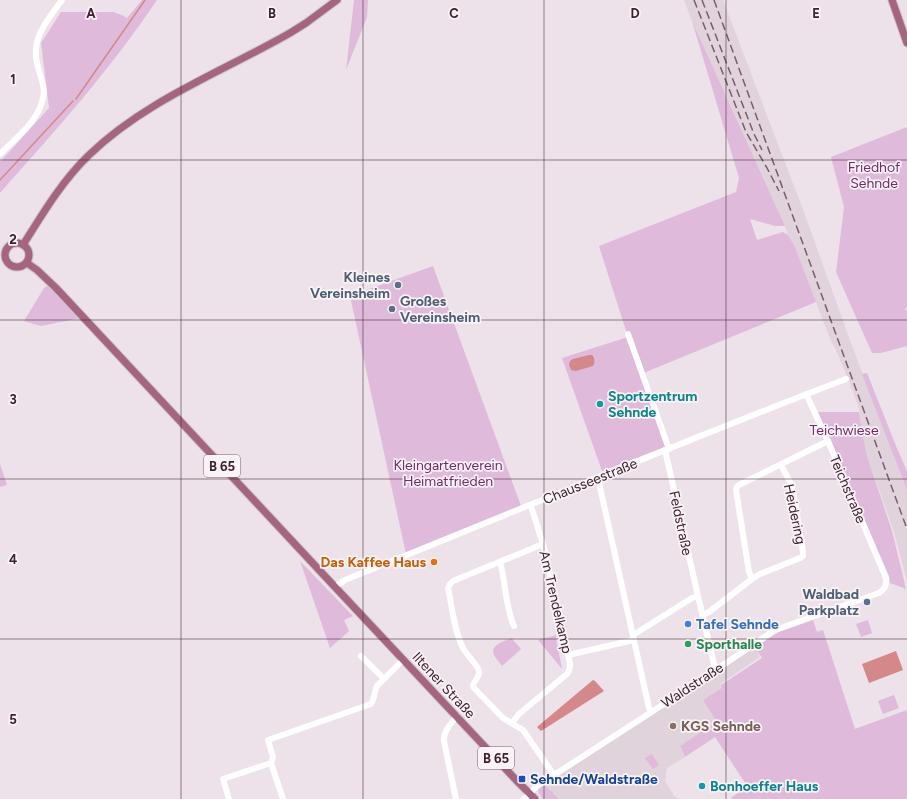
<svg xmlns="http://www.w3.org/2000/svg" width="907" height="799" font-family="Figtree,sans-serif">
<rect width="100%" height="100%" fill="#ede2e9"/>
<g fill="#e1d3db">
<path d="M684,0H723L805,215L851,343L907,490V581L894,532L867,456L862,432L859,408L849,381L836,350L832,343L818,308L816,302L795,247L788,235L785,226L692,21Z"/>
<path d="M755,647L760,657L720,684L723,687L717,722L680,747L685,757L667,768L665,781L674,796L679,799H545L538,793V789Z"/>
</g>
<g fill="#dfbadb">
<path d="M142,0H157C111,69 55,131 0,193V161H1L49,108L41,43L61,12H113L122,15L127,18Z"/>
<path d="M354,0H368L367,17L346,70Z"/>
<path d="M692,21L785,226H775L750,219L757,240L783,232L788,235L795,247L816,302L641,374L665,447L602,471L562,358L628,337L599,246L736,192L739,178Z"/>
<path d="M907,127V307L905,309L907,311V346L881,353H872L836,272L844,207L831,157Z"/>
<path d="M433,266L521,506L406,554L350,296Z"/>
<path d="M47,286L53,290L80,318L41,326L24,321L44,288Z"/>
<path d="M867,373L896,446L907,471V490L862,374Z"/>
<path d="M818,412H859L862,432L867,456L892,531L906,589L890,583L889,576Z"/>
<path d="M0,464L7,485L0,487Z"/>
<path d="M300,561L353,616L344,620L349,631L330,648Z"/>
<path d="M813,620L817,632L823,630L855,729L907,710V799H730L747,786L715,737L685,757L680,746L717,722L703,700L722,688L721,685L762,658L755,647L779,632Z"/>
<path d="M868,620L872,633L861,637L856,624Z"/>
<path d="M556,635V638L562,669L538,640Z"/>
<path d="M512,638L513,640L521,649L502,666C500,663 496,659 494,655C489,645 505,641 512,638Z"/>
<path d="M894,695L899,708L883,714L878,701Z"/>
<path d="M652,754L659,765L653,769L645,758Z"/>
<path d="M544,785L547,787L559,799H543C541,796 538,794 539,789Z"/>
</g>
<g fill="#d48889">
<path d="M589,355H592C595,358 595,363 593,366L576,371L571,370L569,365L570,361L573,359Z"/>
<path d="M896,651L903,670L869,683L862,664Z"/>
<path d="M593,680L595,681L604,691L541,731L537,727Z"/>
</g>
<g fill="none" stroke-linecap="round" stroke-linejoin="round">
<g stroke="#d48889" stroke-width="1.5">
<path d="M76,99L145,0"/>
<path d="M0,180L73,101"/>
</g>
<defs>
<g id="major">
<path d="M892,0L907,43"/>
<circle cx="17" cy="255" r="12"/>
<path d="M23,245C43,213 62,181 89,155C146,100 222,72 290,33L306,23L337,0"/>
<path d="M27,263L37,270L56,288L335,587L517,781L535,799"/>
</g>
</defs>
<use href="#major" stroke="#c9c1c4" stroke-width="9"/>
<g stroke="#fff" stroke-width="6">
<path d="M0,154C15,139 36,123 42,102C47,88 40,77 37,63C31,37 48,20 62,0"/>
<path d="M628,334L669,449"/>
<path d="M665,450L698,596L714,664L717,669"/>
<path d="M598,478L649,708L651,712"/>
<path d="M543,544L453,581L450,584L448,588C452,606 454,631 463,648C466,654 478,666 479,671C480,676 475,680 473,685L474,688L503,718L523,730L554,775"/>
<path d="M500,562C506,583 505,606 514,626"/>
<path d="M752,579L749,572L736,490L737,487L739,485L828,441"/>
<path d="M335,587L345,580C512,513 678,443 846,379"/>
<path d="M703,615L709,612L752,579L760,574L800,558L803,556V552L794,496L791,484L781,465"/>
<path d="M633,635L692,598L698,596"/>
<path d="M568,655L634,640"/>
<path d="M361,656L384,679"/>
<path d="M512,723L519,714L567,674C572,667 570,663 568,655L543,544L531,506"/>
<path d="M229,799L223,779L271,763"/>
<path d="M283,799L271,763L273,757L268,740L371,704C375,698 374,692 377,686L403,660"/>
<path d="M456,799L444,741C443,731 451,724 457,716"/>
<path d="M524,799L537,786L698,682L775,630L879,593C886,588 886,586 886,578L828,441L806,394"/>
</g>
<use href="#major" stroke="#a56580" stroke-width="7"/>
<g stroke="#7b5c69" stroke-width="1.5" stroke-dasharray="8 4" stroke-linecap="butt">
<path d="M694,0L746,132L767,168L779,191"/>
<path d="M702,0L754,134L762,150"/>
<path d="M714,0L907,529"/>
</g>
</g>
<path fill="none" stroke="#3f212e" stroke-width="1" stroke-opacity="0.55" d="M181,0V799M363,0V799M544,0V799M726,0V799M0,160H907M0,320H907M0,479H907M0,639H907"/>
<g fill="#5c6f8a" stroke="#f9f3f7" stroke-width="1.5">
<circle cx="398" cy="285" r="4"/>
<circle cx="392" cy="309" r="4"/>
<circle cx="867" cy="602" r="4"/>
</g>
<g fill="#0f9aa8" stroke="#f9f3f7" stroke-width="1.5">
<circle cx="600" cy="404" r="4"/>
<circle cx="702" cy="786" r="4"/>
</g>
<circle fill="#e8710a" stroke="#f9f3f7" stroke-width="1.5" cx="434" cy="562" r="4"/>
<circle fill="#3f7fe0" stroke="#f9f3f7" stroke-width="1.5" cx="688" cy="624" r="4"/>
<circle fill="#2e9e5b" stroke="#f9f3f7" stroke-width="1.5" cx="688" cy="644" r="4"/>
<circle fill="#8d6e63" stroke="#f9f3f7" stroke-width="1.5" cx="673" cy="726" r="4"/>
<rect fill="#1a4fb4" stroke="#f9f3f7" stroke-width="1.5" x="518" y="775" width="8" height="8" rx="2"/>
<g text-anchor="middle" stroke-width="3.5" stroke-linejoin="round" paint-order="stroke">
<g fill="#f9f3f7" stroke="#77606a" stroke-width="1">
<rect x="204" y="455" width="36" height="22" rx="3"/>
<rect x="478" y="747" width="36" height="22" rx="3"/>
</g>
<g font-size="13" font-weight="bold" fill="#3f212e">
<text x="222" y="471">B 65</text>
<text x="496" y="763">B 65</text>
</g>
<g font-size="14" fill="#782967" stroke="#f9f3f7">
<text x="874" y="172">Friedhof<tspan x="874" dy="16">Sehnde</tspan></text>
<text x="844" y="435">Teichwiese</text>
<text x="448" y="470">Kleingartenverein<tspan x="448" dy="16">Heimatfrieden</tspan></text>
</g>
<g font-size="14" font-weight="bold" fill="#4e5e75" stroke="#f9f3f7" text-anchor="end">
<text x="390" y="282">Kleines<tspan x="390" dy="16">Vereinsheim</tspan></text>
<text x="400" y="306" text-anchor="start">Großes<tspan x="400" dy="16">Vereinsheim</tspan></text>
<text x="859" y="599">Waldbad<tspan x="859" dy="16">Parkplatz</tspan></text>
</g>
<g font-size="14" font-weight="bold" fill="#0d838f" stroke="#f9f3f7" text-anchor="start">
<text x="608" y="401">Sportzentrum<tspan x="608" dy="16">Sehnde</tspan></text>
<text x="710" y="791">Bonhoeffer Haus</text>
</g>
<g font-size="14" fill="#3f212e" stroke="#f9f3f7">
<text transform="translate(590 481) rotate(-22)" y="5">Chausseestraße</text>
<text transform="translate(848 489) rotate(67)" y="5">Teichstraße</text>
<text transform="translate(795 514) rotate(78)" y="5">Heidering</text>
<text transform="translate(681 523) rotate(78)" y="5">Feldstraße</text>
<text transform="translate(556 602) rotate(77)" y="5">Am Trendelkamp</text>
<text transform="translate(444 685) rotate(47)" y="5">Iltener Straße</text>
<text transform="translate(692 685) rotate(-33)" y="5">Waldstraße</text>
</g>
<g font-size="14" font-weight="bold" fill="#c56008" stroke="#f9f3f7" text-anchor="end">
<text x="426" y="567">Das Kaffee Haus</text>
</g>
<g font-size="14" font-weight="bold" fill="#366cbe" stroke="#f9f3f7" text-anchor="start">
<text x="696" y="629">Tafel Sehnde</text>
</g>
<g font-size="14" font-weight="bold" fill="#27864d" stroke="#f9f3f7" text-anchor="start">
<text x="696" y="649">Sporthalle</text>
</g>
<g font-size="14" font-weight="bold" fill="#785e54" stroke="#f9f3f7" text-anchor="start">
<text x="681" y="731">KGS Sehnde</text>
</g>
<g font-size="14" font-weight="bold" fill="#164399" stroke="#f9f3f7" text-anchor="start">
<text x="530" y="784">Sehnde/Waldstraße</text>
</g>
</g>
<g font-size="13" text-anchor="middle" font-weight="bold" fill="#3f212e" stroke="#f9f3f7" stroke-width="3.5" stroke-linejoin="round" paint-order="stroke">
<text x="91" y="18">A</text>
<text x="272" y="18">B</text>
<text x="454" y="18">C</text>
<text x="635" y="18">D</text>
<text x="816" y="18">E</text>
<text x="13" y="84">1</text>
<text x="13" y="244">2</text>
<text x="13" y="404">3</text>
<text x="13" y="564">4</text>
<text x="13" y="724">5</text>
</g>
</svg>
